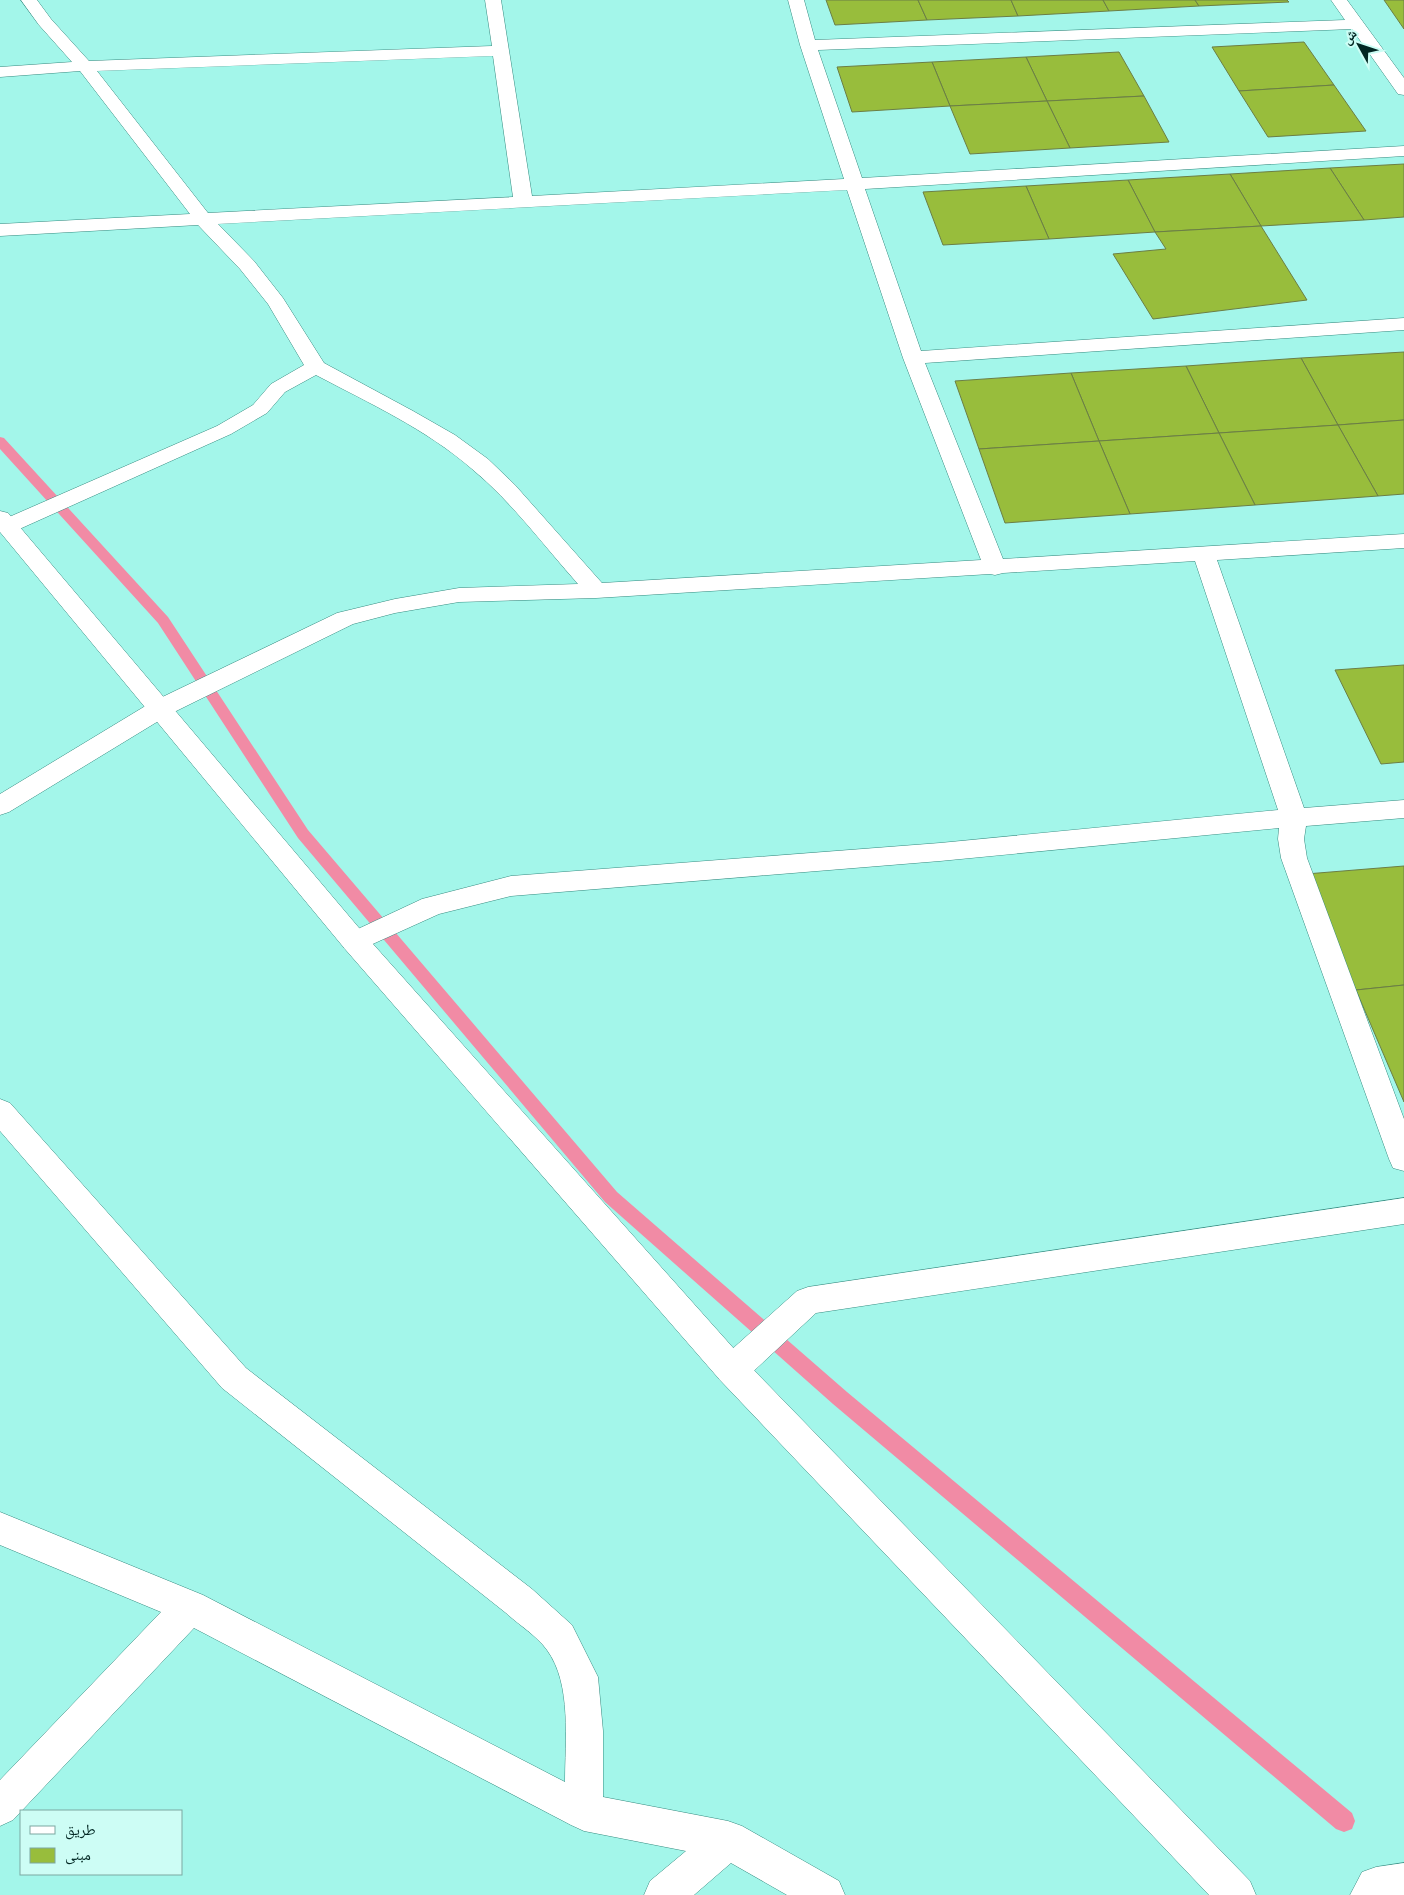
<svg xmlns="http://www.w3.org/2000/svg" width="1404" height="1895" font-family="'PT Sans','Noto Naskh Arabic',sans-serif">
<rect width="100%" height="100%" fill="#a3f6ea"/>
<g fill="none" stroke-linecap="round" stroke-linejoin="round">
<path fill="#f18ba5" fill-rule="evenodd" d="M0,437L4,438L168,617L308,830L617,1192L847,1392L1352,1813L1355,1821L1352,1829L1344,1832L1336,1829L833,1404L605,1202L298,838L158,623L0,449Z"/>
</g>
<g fill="#98bd3c" stroke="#6b7e45">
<path d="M826,0H918L927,20L835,25Z"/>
<path d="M918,0H1011L1018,16L927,20Z"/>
<path d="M1011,0H1103L1109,11L1018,16Z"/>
<path d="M1103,0H1195L1199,6L1109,11Z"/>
<path d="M1195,0H1287L1289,2L1199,6Z"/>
<path d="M1384,0H1404V29Z"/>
<path d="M1304,42L1334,85L1239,91L1212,47Z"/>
<path d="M1119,52L1144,96L1047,101L1026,57Z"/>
<path d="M1026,57L1047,101L950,106L932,62Z"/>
<path d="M932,62L950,106L852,112L837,67Z"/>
<path d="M1334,85L1366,131L1268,137L1239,91Z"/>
<path d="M1144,96L1169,142L1070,148L1047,101Z"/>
<path d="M1047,101L1070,148L970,154L950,106Z"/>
<path d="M1404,164V217L1364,220L1330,168Z"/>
<path d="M1330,168L1364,220L1261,226L1230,174Z"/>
<path d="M1230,174L1261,226L1155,232L1128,180Z"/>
<path d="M1128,180L1155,232L1049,239L1026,186Z"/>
<path d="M1026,186L1049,239L943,245L923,192Z"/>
<path d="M1261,226L1307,300L1153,319L1113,254L1166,249L1155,232Z"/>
<path d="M1404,352V420L1338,425L1301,358Z"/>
<path d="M1301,358L1338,425L1219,433L1186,366Z"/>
<path d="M1186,366L1219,433L1099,441L1071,373Z"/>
<path d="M1071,373L1099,441L979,449L955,381Z"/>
<path d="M1404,420V494L1378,496L1338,425Z"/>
<path d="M1338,425L1378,496L1255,505L1219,433Z"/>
<path d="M1219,433L1255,505L1130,514L1099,441Z"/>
<path d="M1099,441L1130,514L1005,523L979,449Z"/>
<path d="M1404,665V762L1381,764L1335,670Z"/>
<path d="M1404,866V985L1356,990L1306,874Z"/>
<path d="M1404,985V1102L1356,990Z"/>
</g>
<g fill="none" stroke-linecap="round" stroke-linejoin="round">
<defs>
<g id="minor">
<path d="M21,0H37L51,19L89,61L492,46L485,0H501L532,196L844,179L800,45L788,0H804L815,40L1345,20L1331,0H1347L1404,78V95L1398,94L1352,29L818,50L862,178L1404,146V156L865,189L921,351L1404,318V330L925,363L1003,559L1404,534V548L1217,560L1304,808L1404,800V818L1306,826L1304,839L1307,858L1404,1119V1171L1393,1168L1389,1159L1281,858L1278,839L1279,828L940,861L511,896L439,914L355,952L345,949L341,942L345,935L422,899L511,876L940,843L1278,810L1195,561L1003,573L995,575L990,574L596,598L459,602L395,613L353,624L170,714L9,812L0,815V794L152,702L337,613L395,599L459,588L578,584C544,546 512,502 472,469C426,429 369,403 316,375L285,392L267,413L231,434L15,531L7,533L0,531V521L217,426L253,405L271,384L304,365L268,304L240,269L198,225L0,236V224L190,214L80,71L0,77V67L72,62L39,25ZM493,56L513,197L208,213L97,71ZM847,190L903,358L981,560L602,583L515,485L488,459L455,435L413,411L324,363L283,298L254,261L218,224Z"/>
<path d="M0,1099L10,1103L246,1368L532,1589L572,1625L598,1677L603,1731V1797L728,1821L742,1826L839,1881L845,1895H787L731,1863L694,1895H644L650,1881L686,1851L584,1831L571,1825L194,1628L13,1820L0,1826V1780L161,1612L0,1545V1512L203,1595L565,1782C565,1741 572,1684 547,1650C537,1636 519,1625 506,1613L222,1388L0,1131Z"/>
<path d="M1404,1198V1224L816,1313L744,1380L732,1384L720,1380L716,1370L720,1360L797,1291L808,1287Z"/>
</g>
<path id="tertiary" d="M0,511L8,513L365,935L744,1360L1250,1881L1256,1895H1209L720,1380L345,949L0,532Z"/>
<path id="secondary" d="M1404,1863V1895H1350L1362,1872L1376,1867Z"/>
</defs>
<use href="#minor" stroke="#368b80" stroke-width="1"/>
<use href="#tertiary" stroke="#368b80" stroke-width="1"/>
<use href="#secondary" stroke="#368b80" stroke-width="1"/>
<use href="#minor" fill="#fff" fill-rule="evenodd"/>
<use href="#tertiary" fill="#fff" fill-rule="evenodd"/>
<use href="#secondary" fill="#fff" fill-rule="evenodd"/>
</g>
<rect x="20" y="1810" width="162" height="65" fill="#cdfdf5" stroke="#7ca7a1"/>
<rect x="30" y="1826" width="25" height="8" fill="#ffffff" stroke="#7ca7a1"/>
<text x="65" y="1835" font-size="15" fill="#022723">طريق</text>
<rect x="30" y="1848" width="25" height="15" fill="#98bd3c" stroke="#7ca7a1"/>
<text x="65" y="1860" font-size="15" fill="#022723">مبنى</text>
<g transform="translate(1359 45) rotate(310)" stroke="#cdfdf5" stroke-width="4" paint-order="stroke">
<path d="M0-4L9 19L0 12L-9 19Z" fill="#022723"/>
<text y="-8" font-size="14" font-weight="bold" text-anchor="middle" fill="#022723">ش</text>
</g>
</svg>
